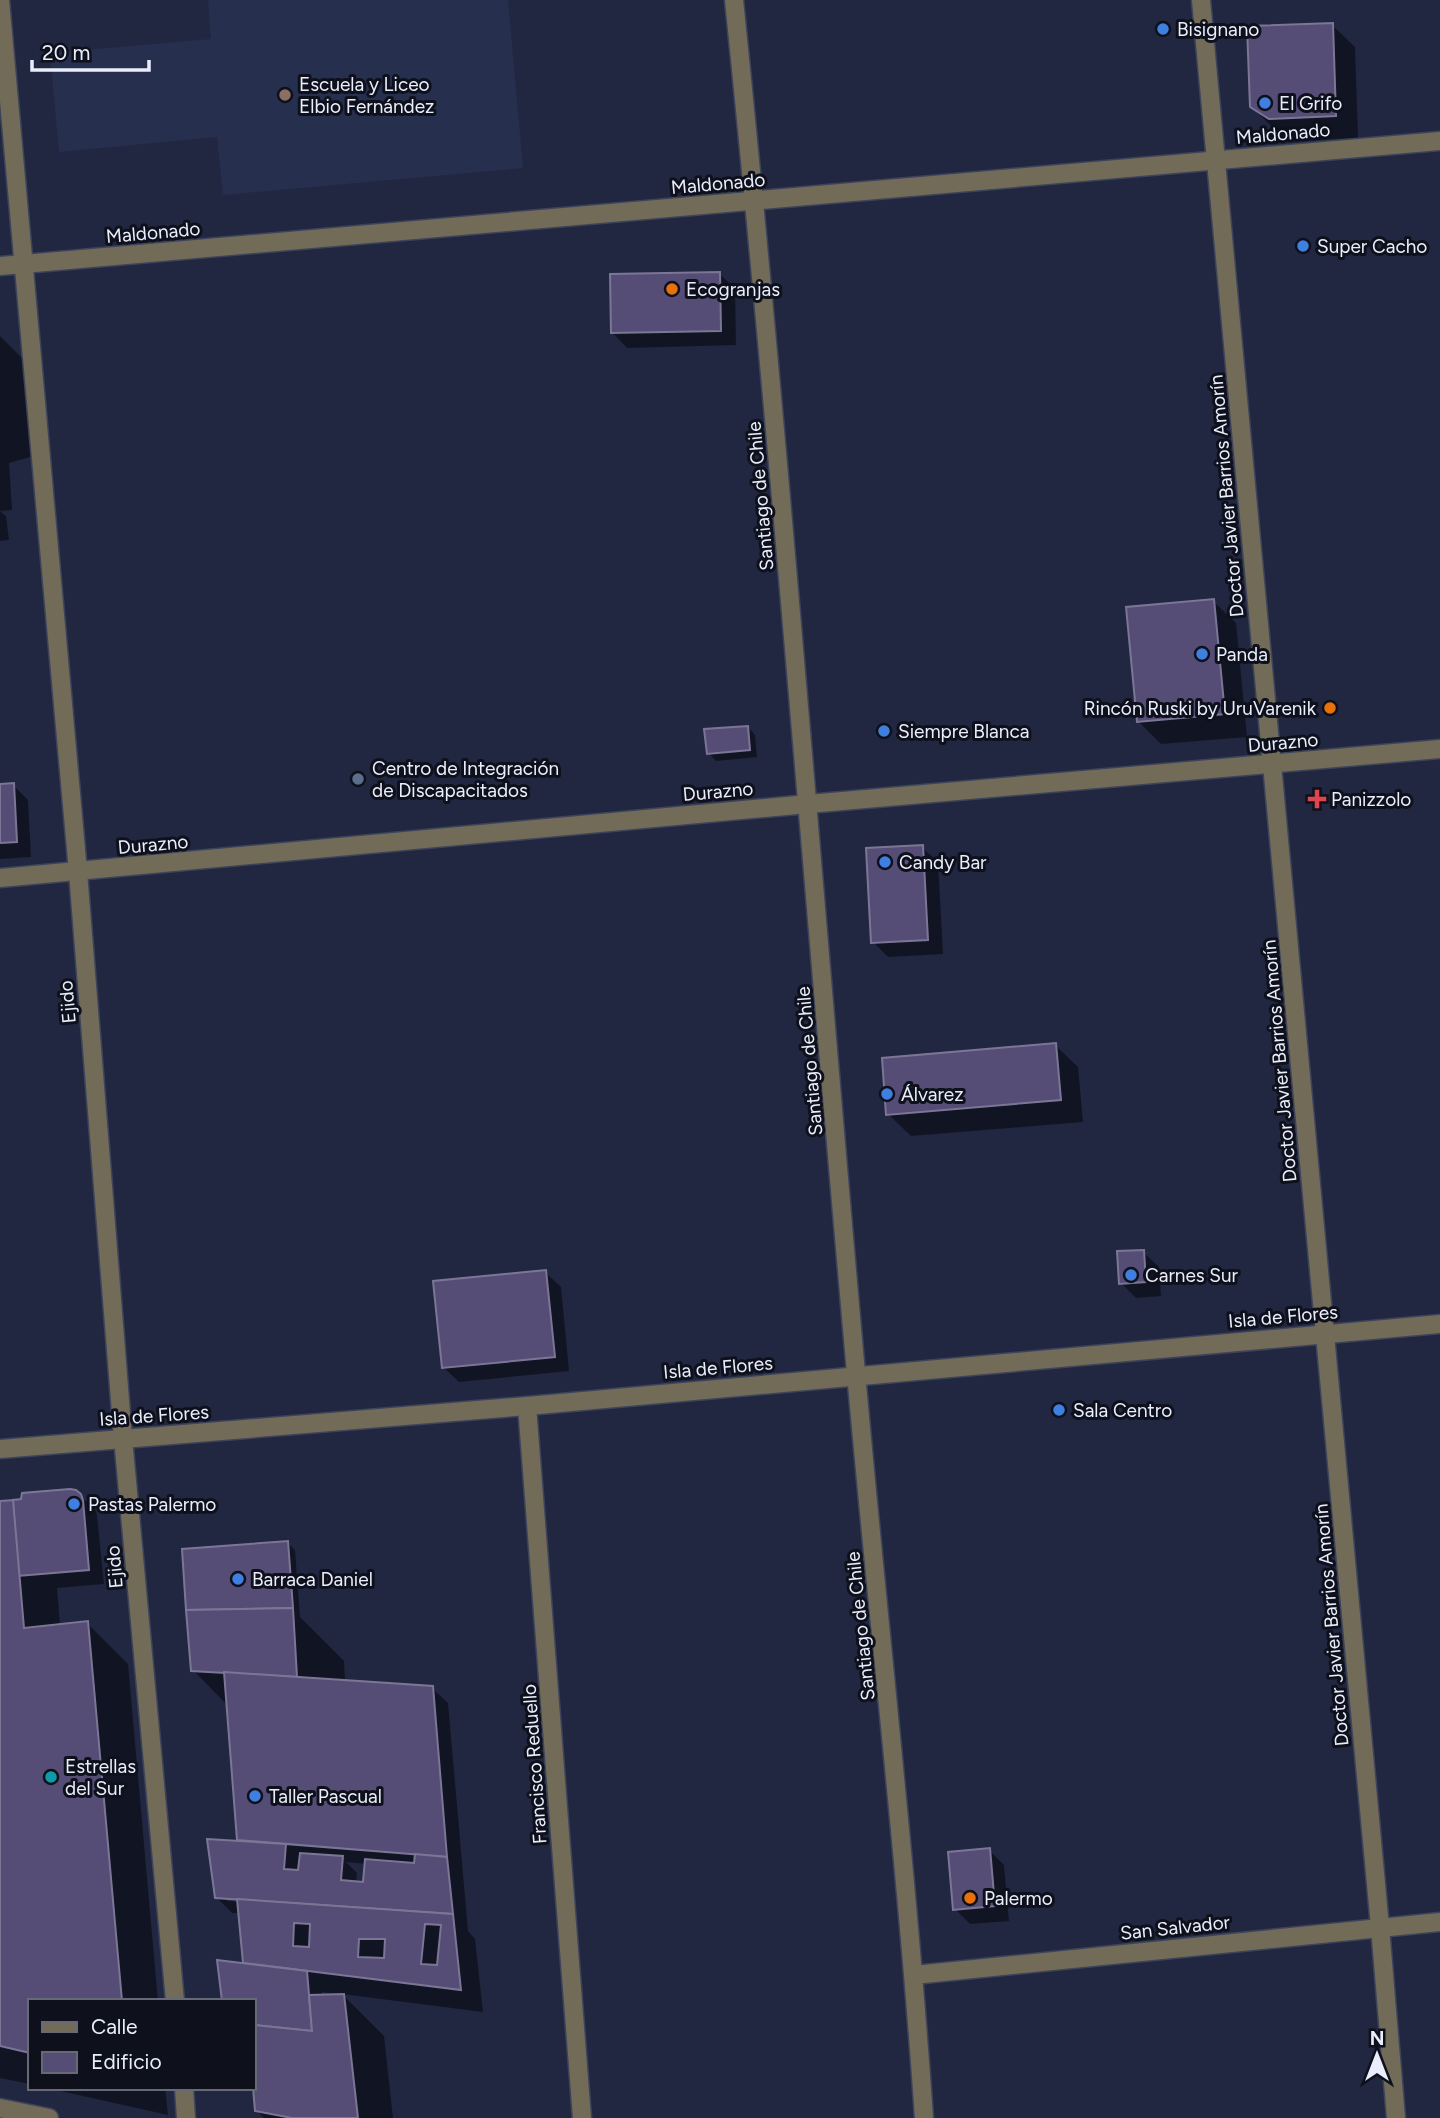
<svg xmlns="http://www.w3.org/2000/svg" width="1440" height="2118" font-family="Figtree,sans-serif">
<rect width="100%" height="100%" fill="#212740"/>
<path fill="#272f4f" d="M208,0H508L523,168L223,195L217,137L59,152L50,53L211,39Z"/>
<g fill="#0007" fill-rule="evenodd">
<path d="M1332,25L1355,47L1358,138L1293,141L1274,129L1251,106Z"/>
<path d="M720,274L735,289L736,345L627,348L612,332Z"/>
<path d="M0,336L36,372L44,453L9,463L12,510L0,511L6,516L9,540L0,541Z"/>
<path d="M1213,601L1236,623L1247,737L1161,744L1138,721Z"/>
<path d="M748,727L755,735L757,757L716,761L709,753Z"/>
<path d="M0,785H13L28,800L31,857L0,859Z"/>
<path d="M922,847L938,862L943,954L888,957L873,942Z"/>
<path d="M1055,1045L1078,1067L1083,1122L911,1136L888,1114Z"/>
<path d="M1143,1252L1159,1267L1161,1296L1136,1298L1121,1283Z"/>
<path d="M545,1272L561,1287L569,1371L459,1382L443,1367Z"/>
<path d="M80,1495L96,1511L97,1516L104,1584L57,1588L60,1626L87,1623L128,1664L158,2001H30V2084L0,2078V1503Z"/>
<path d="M288,1543L295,1550L300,1617L344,1661L345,1682L432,1688L448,1703L468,1931L475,1939L483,2012L342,1994L384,2036L393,2118H264L256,2110L254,2082V2001L245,1965L240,1913H232L216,1897L239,1842L228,1706L193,1670ZM346,1862L367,1864L365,1884L356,1883L357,1873ZM227,1897L246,1898L245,1902L227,1901ZM322,1992L336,1994V1996H322Z"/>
<path d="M989,1850L1004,1865L1009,1921L970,1924L955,1909Z"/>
<path d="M47,2088H165L168,2115Z"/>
</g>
<g fill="#554d76" stroke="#7c7696" stroke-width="2" fill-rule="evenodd">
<path d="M1333,23L1336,116L1269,119L1250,107L1247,26Z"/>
<path d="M720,272L721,331L611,333L610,274Z"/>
<path d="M1214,599L1225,714L1137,722L1126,607Z"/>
<path d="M748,726L750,750L707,754L704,729Z"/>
<path d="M14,783L17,842L0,843V784Z"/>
<path d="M923,845L928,940L871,943L866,848Z"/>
<path d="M1056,1043L1061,1100L886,1115L882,1058Z"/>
<path d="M1144,1250L1146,1282L1119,1284L1117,1251Z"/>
<path d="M546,1270L555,1357L442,1368L433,1281Z"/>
<path d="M70,1489L76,1490L81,1494L83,1500L89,1570L18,1576L13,1500L21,1499L22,1493Z"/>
<path d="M13,1500L24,1628L88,1621L122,2001H30V2053L0,2046V1501Z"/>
<path d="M288,1541L293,1608L186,1610L182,1549Z"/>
<path d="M293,1608L297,1677L191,1671L186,1610Z"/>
<path d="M224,1672L433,1686L447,1857L237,1840Z"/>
<path d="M207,1839L286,1844L284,1869L298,1870L300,1853L343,1856L341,1880L363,1882L365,1859L414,1863L415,1854L447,1857L453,1914L215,1898Z"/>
<path d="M990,1848L995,1906L953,1910L948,1852Z"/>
<path d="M237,1899L453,1914L461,1990L243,1963ZM294,1923L310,1924L309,1947L293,1946ZM425,1924L441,1925L437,1965L421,1964ZM359,1939H385L384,1958L358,1957Z"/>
<path d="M217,1960L307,1971L312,2031L254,2025V2001H222Z"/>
<path d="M344,1994L358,2118H292L255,2111L253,2088L254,2025L312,2031L309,1995Z"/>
</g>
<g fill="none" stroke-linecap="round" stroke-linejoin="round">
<defs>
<g id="minor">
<path d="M734,0C781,457 815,915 856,1373C878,1621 907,1869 924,2118"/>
<path d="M1201,0L1380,1927L1396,2118"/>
<path d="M0,878L808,804L1440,749"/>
<path d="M527,1406L582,2118"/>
<path d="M0,1449L527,1406L1440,1324"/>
<path d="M914,1975L1440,1922"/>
</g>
<g id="tertiary">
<path d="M0,0L78,872L123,1438L175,2001"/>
<path d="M0,266L1440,141"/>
<path d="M184,2088L186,2118"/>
<path d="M0,2108L49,2118"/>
</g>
</defs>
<use href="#minor" stroke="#3d435a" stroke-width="21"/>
<use href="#tertiary" stroke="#3d435a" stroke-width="21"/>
<use href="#minor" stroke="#726b57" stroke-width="18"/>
<use href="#tertiary" stroke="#726b57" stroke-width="18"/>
</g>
<g fill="#3f7fe0" stroke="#0e111c" stroke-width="2.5">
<circle cx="1163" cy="29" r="7"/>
<circle cx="1265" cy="103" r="7"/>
<circle cx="1303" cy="246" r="7"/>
<circle cx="1202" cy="654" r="7"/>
<circle cx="884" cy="731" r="7"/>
<circle cx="885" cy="862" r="7"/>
<circle cx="887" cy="1094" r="7"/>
<circle cx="1131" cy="1275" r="7"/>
<circle cx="1059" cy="1410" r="7"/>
<circle cx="74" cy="1504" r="7"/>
<circle cx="238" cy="1579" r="7"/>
<circle cx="255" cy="1796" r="7"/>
</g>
<circle fill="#8d6e63" stroke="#0e111c" stroke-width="2.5" cx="285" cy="95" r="7"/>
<g fill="#e8710a" stroke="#0e111c" stroke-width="2.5">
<circle cx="672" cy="289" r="7"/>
<circle cx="1330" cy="708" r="7"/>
<circle cx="970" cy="1898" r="7"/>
</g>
<circle fill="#5c6f8a" stroke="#0e111c" stroke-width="2.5" cx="358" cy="779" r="7"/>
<path fill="#e0444e" stroke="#0e111c" stroke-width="2.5" d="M1313.5 788.5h7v7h7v7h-7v7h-7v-7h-7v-7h7z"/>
<circle fill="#0f9aa8" stroke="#0e111c" stroke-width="2.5" cx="51" cy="1777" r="7"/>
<g text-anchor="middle" stroke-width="6" stroke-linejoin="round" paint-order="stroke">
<g font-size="19" fill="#eaeefc" stroke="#0e111c" text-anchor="start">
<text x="1177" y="36">Bisignano</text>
<text x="299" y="91">Escuela y Liceo<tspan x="299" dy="22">Elbio Fernández</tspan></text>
<text x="1279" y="110">El Grifo</text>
<text x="1317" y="253">Super Cacho</text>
<text x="686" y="296">Ecogranjas</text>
<text x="1216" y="661">Panda</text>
<text x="1316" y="715" text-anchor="end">Rincón Ruski by UruVarenik</text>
<text x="898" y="738">Siempre Blanca</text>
<text x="372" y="775">Centro de Integración<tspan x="372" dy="22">de Discapacitados</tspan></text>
<text x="1331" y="806">Panizzolo</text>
<text x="899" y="869">Candy Bar</text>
<text x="901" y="1101">Álvarez</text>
<text x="1145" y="1282">Carnes Sur</text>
<text x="1073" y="1417">Sala Centro</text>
<text x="88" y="1511">Pastas Palermo</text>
<text x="252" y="1586">Barraca Daniel</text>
<text x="65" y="1773">Estrellas<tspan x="65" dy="22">del Sur</tspan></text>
<text x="269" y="1803">Taller Pascual</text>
<text x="984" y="1905">Palermo</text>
</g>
<g font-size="19" fill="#eaeefc" stroke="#0e111c">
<text transform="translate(1283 133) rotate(-5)" y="7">Maldonado</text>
<text transform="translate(718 183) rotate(-5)" y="7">Maldonado</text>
<text transform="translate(153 232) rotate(-5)" y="7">Maldonado</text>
<text transform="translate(760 496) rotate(-95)" y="7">Santiago de Chile</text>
<text transform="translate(1226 496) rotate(-95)" y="7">Doctor Javier Barrios Amorín</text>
<text transform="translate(1283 742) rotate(-5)" y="7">Durazno</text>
<text transform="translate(718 791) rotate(-5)" y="7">Durazno</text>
<text transform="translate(153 844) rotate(-5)" y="7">Durazno</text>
<text transform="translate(67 1002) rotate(-95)" y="7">Ejido</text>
<text transform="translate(809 1061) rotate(-95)" y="7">Santiago de Chile</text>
<text transform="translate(1279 1061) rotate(-95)" y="7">Doctor Javier Barrios Amorín</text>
<text transform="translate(1283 1316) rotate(-5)" y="7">Isla de Flores</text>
<text transform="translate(718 1367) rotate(-5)" y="7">Isla de Flores</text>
<text transform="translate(154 1415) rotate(-4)" y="7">Isla de Flores</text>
<text transform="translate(114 1567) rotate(-95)" y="7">Ejido</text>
<text transform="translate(1331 1625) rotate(-95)" y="7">Doctor Javier Barrios Amorín</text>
<text transform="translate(860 1626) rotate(-96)" y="7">Santiago de Chile</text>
<text transform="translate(534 1764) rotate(-94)" y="7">Francisco Reduello</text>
<text transform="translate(1175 1927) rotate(-6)" y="7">San Salvador</text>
</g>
</g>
<rect x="28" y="1999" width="228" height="91" fill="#0e111c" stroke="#666976" stroke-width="2"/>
<rect x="42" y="2022" width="35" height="10" fill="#726b57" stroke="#666976" stroke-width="2"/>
<text x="91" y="2034" font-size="21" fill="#eaeefc">Calle</text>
<rect x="42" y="2052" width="35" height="21" fill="#554d76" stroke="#666976" stroke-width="2"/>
<text x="91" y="2069" font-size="21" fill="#eaeefc">Edificio</text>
<g transform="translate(1377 2055)" stroke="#0e111c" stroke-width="5" paint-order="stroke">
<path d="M0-5L12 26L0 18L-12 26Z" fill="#eaeefc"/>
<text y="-10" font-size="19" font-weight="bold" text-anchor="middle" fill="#eaeefc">N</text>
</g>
<path d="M32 60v10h117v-10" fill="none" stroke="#eaeefc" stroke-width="3.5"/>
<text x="42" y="60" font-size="21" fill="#eaeefc" stroke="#0e111c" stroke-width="5" paint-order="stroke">20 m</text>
</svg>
